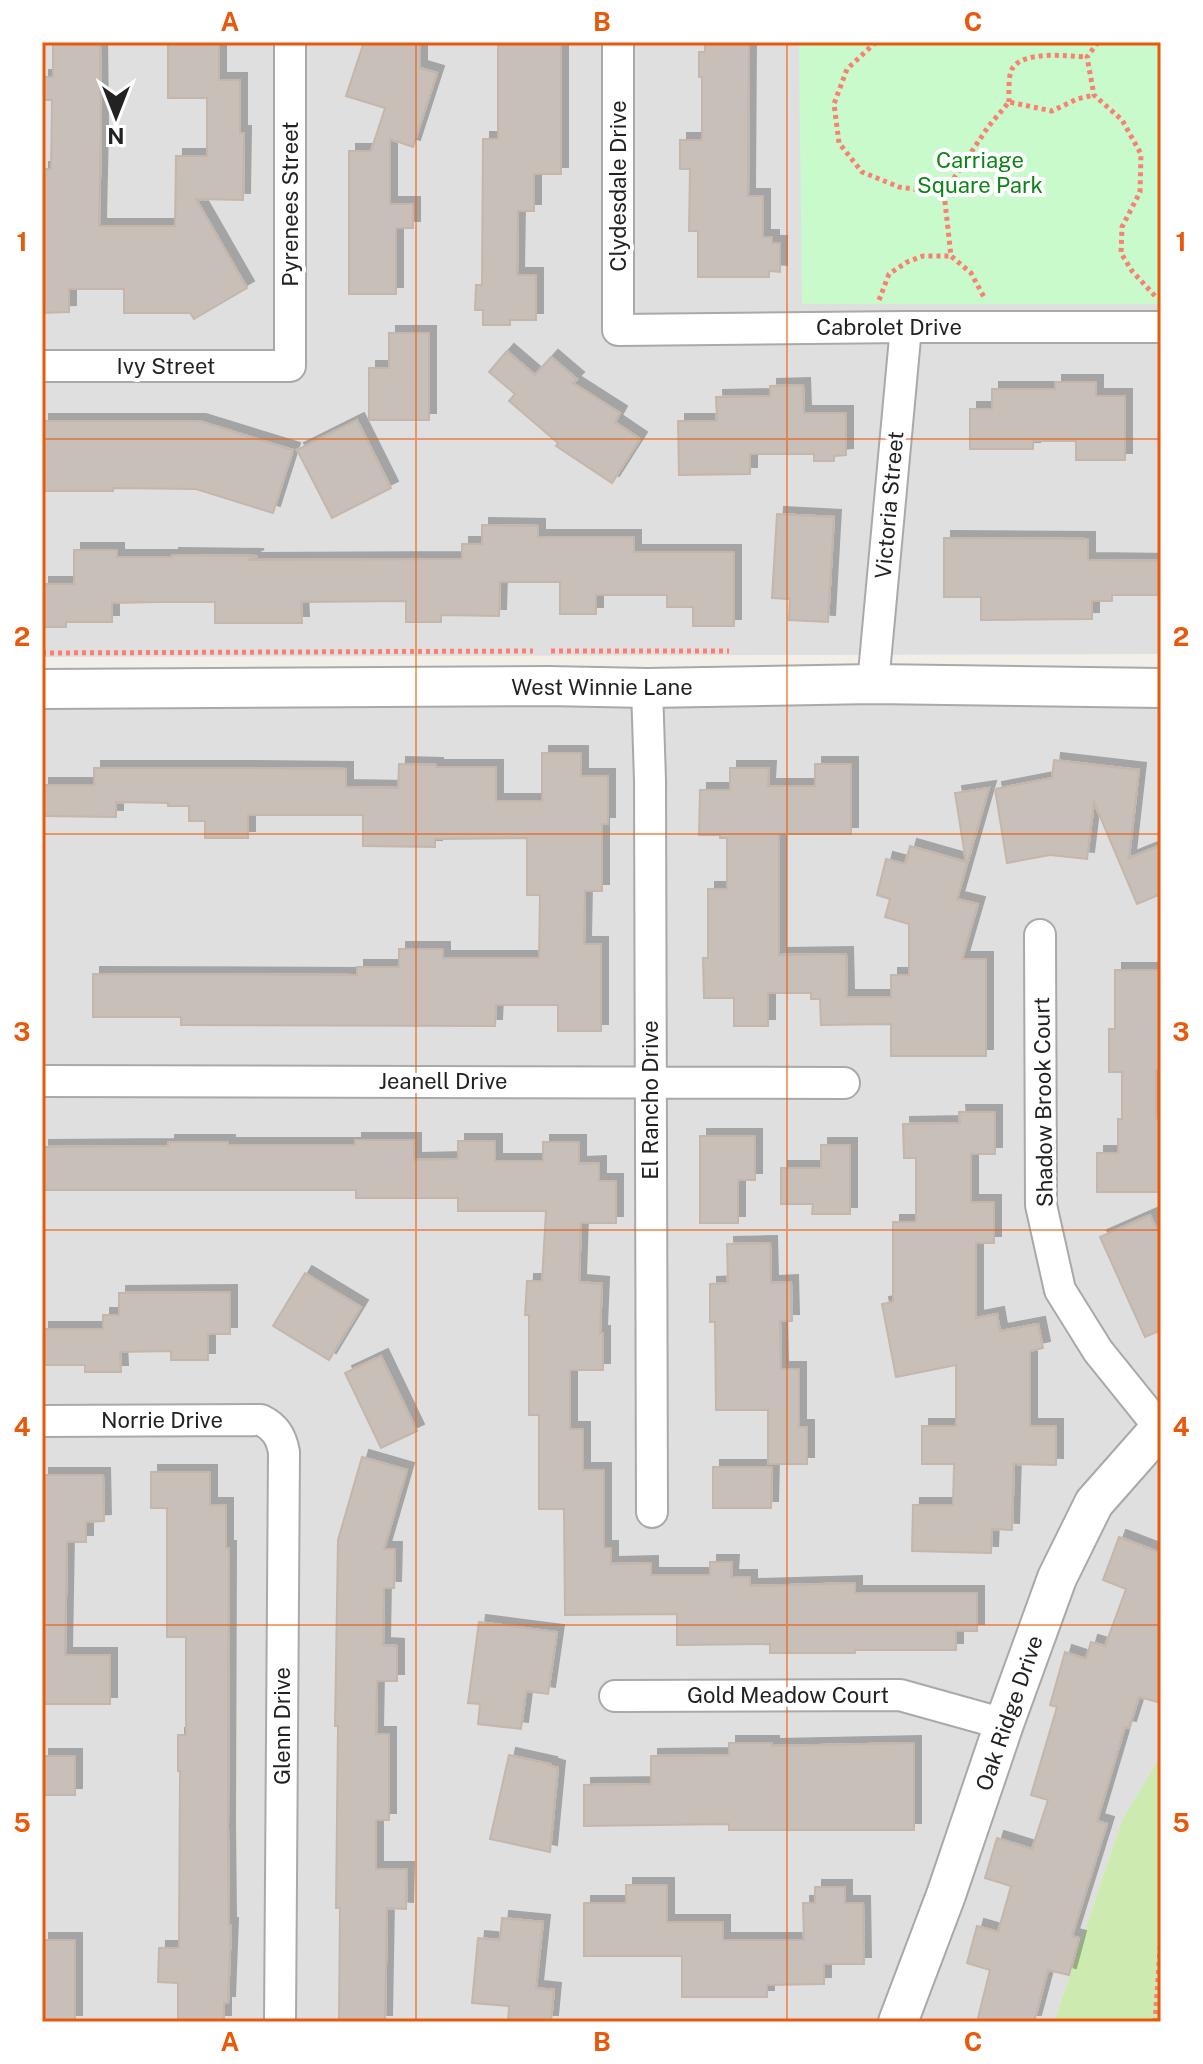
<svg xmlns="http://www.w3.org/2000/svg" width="1203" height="2064" font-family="'Public Sans',sans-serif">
	<defs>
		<filter id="shadow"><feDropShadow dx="7" dy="-7" stdDeviation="0" flood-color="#0004"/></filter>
	</defs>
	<rect width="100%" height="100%" fill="#f2efe9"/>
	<path fill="#e0dfdf" d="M42 42H1161V654L42 657Z
		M1161 688V1755L1122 1820 1054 2022H42V690Z"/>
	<path fill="#cdebb0" d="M1161 1755V2022H1054L1122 1820Z"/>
	<path fill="#c8facc" d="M799 42H1161V304H802Z"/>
	<path fill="#c7bfb8" stroke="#c4b6ab" stroke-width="2" filter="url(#shadow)" d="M53 42H100L101 133 99 226H175L176 156H207V98H168V42H219V80H240V133H244L243 200 196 199 247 288 194 319 190 313H124V289H69V312L42 313V169H51L52 100H42V77H53Z
		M364 42H420V68L437 73 413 147 390 139V204H413V228H396V294H349V151H371L385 108 346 96Z
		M705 42H749L748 196H763V237H772V243H780V272L769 271V277H698V231H689L690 169H680V140H702V77H699V52H705Z
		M498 45H561V174H534V211H518L517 275H536V320H510V325H483V310H475L476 285H482L483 139H498Z
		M389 333H429V420H369V368H389Z
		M507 351 535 375 551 357 577 379 573 383 620 413 615 422 640 439 612 483 556 446 558 443 509 401 515 394 489 372Z
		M1055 382H1096V396H1125V460H1076V441H1033V449H970V409H992V389H1055Z
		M803 385 804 413H846V455L834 456V461H814V454H750V474L679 475 678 421H717L716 397 770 396V386Z
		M357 420 391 488 332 518 297 450Z
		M42 421H199L293 450 273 513 196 489 113 488V491H42Z
		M777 514 834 517 828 622 789 620 790 599 772 598Z
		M482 525 538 526V537H634V552H734V626H693V607H667V595H596V614H560V582H500L499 616 441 615V622H406V601L301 602 302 623H215V602H156L112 603V622H66V627H42V584H74V550H117V557H172V555L257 556 248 560 462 559V544H482Z
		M944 538 1088 539V560L1161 561V595H1112V601H1092V619L981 620V597H944Z
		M542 753H581V776H608V824H602V891H585L584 944H601V1031H558V1005H496L495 1026 181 1025V1017H93V974L357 975V967H399V949H443V958H539L540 895H527V838L435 839V847L363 846V815H248V838H205V821H189V806H168V803L116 802V817L42 816V785H94V768H248L346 769V787L398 788 399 764 436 765V767H496V801H542Z
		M1054 760 1139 770 1129 858 1161 845V894L1137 904 1094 802 1087 859 1050 855 1007 863 995 789 1052 778Z
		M815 764H851V834H779V955L846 954 847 997H891V975H909V924L885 917 890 899 877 895 886 859 905 864 910 846 966 862 955 793 989 788 957 899 978 904 962 959H986V1056H891V1024L821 1025 820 999H811V993H768V1026H734V998H704L703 958H708V889H727V838H720V835H699L700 790H730V768H769L768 786H815Z
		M1115 970H1161V1070H1156V1119H1161V1192H1097V1153H1118V1119H1122V1072H1109V1029H1115Z
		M959 1112H995V1154H971V1202H994V1243H976V1318L997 1314 1000 1331 1038 1324 1043 1348 1030 1351V1426H1056V1465L1014 1464 1012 1530 992 1529 991 1553 912 1551 913 1505H953L954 1464H922V1426H956V1365L896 1377 882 1304 893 1302V1222H916V1158H904L903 1124 960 1123Z
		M700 1136H755V1180H738V1223H700Z
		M355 1140H414V1160L458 1159V1141H495V1161H543V1142H579V1164L599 1163V1181H616V1223H581L579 1282 602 1284 600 1333H603V1370H570V1429H583V1470H604V1548H611V1564L651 1563V1575H710V1562H732L731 1577H750V1586L855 1583V1593H977V1631H956V1650H855V1653H770V1644L677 1645V1614L565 1615 564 1509H539V1415H529V1315H525L527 1281H542L546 1211H458V1198H356V1190H42V1147L168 1146V1142H228V1145H355Z
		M821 1145H850V1214H812L813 1204H781V1168H821Z
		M1150 1215 1161 1238V1330L1145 1337 1100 1237Z
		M770 1243 771 1283 791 1282 792 1321H780L781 1369H799V1427H807V1464H768V1410H716L715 1322H710V1284L728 1283 727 1244Z
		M305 1273 361 1307 329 1360 273 1326Z
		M230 1292V1334H208V1360H171V1351L120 1352 121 1372H85V1365H42V1329H103V1315H119V1293Z
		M381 1356 417 1431 381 1448 345 1373Z
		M362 1457 407 1470 384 1549H395L394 1588H384L383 1645 397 1646V1681H377L376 1734H389V1820H376V1869H407L406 1909 387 1908 385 2022H339L340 1908H336L338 1726H335L338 1540Z
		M713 1467H772L771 1508H713Z
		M151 1472H210V1505H226V1548H229L228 1828 229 1925H231L228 2003H224V2022H178V1983L158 1982 159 1948H179L180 1771H178V1735H186V1637H167V1508H151Z
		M42 1475H103L104 1521 86 1522V1542H67L65 1655H110V1704H42Z
		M1119 1537 1161 1553V1703L1139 1697 1129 1728 1125 1727 1097 1821 1107 1824 1072 1936 1079 1938 1069 1975 1048 1970 1034 2022H977L990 1970 967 1963 977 1926 998 1932 1011 1886 985 1878 997 1838 1032 1849 1048 1800 1031 1795 1057 1707 1050 1705 1065 1652 1086 1659 1091 1642 1105 1646 1126 1589 1103 1580Z
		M479 1622 557 1632 548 1694 526 1691 521 1729 478 1724 480 1704 468 1703Z
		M729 1743H772V1746L914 1743V1830H729V1824L584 1826V1785L651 1784V1756L729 1755Z
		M509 1755 550 1764 549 1765 558 1768 550 1852 490 1839Z
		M42 1756H75V1795H42Z
		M626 1885H667V1922H723V1940H804L803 1903H815V1887H845V1903H863L864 1964H824V1984L767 1985V1997H682V1956H584V1903H626Z
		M502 1918 543 1922 536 1988 554 1990 551 2022H508L509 2006 472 2003 478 1938 500 1940Z
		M42 1940H75V2022H42Z"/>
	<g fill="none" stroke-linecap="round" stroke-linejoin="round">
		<defs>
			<path id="minor" d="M618 42V330L906 327H1161
				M42 366H290V42
				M873 684 906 327
				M647 688 650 780 652 1512
				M1040 935 1041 1205 1060 1290 1098 1351 1160 1428
				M42 1081 844 1083
				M42 1421 261 1420C275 1427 281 1436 284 1452L280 2022
				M615 1696 900 1695 1004 1724"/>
			<path id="tertiary" d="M42 689 548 686 647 688 873 684 1161 688
				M898 2022 946 1895 1004 1724 1057 1578 1094 1503 1161 1427"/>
		</defs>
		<use href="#minor" stroke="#a9a9a9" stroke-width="34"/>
		<use href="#tertiary" stroke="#a9a9a9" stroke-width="42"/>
		<path stroke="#fa8072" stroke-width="5" stroke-dasharray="4 4" stroke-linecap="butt" d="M876 42 847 69 834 104 839 143 862 172 899 187 944 193 988 127 1009 102 1052 111 1077 99 1094 95
			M1098 42 1087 57 1094 95 1122 120 1141 154 1140 192 1122 227 1121 253 1132 271 1156 297
			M1009 102C1009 92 1008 77 1012 69 1023 50 1067 56 1087 57
			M944 193 951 256 971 273 985 299
			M879 300 889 274 907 262 923 256H951
			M551 651H729
			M42 653 533 651
			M1155 2022 1161 1935"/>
		<use href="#minor" stroke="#fff" stroke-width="30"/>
		<use href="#tertiary" stroke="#fff" stroke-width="38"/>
	</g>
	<path fill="none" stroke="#e8590c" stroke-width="2" stroke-opacity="0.55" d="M416 42V2022M787 42V2022M42 439H1161M42 834H1161M42 1230H1161M42 1625H1161"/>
	<g text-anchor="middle" stroke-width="8" stroke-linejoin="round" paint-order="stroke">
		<g font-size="22" fill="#0c8416" stroke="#fff">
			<text x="980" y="168">Carriage<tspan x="980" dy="25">Square Park</tspan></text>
		</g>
		<g font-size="22" fill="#222" stroke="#fff">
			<text transform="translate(618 186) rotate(-90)" y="8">Clydesdale Drive</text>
			<text transform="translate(290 204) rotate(-90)" y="8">Pyrenees Street</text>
			<text x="889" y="335">Cabrolet Drive</text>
			<text x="166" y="374">Ivy Street</text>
			<text transform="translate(889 505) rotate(-85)" y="8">Victoria Street</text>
			<text x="602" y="695">West Winnie Lane</text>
			<text x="443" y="1089">Jeanell Drive</text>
			<text transform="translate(650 1100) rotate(-90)" y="8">El Rancho Drive</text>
			<text transform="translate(1043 1102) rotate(-91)" y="8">Shadow Brook Court</text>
			<text x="162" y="1428">Norrie Drive</text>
			<text x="788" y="1703">Gold Meadow Court</text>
			<text transform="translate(1009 1713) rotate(-71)" y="8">Oak Ridge Drive</text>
			<text transform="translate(282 1726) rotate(-90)" y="8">Glenn Drive</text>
		</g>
	</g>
	<rect width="1203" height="2064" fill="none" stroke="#ffffff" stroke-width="88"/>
	<g transform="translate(116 116) rotate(180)" stroke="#ffffff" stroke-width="6" paint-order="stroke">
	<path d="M0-6L14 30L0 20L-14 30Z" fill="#222222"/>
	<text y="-12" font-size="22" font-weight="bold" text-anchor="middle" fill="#222222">N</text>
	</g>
	<rect x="44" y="44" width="1115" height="1976" fill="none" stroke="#e8590c" stroke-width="3"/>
	<g font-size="26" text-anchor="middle" font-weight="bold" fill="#e8590c">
		<text x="230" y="31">A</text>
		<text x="602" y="31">B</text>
		<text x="973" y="31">C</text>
		<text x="22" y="251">1</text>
		<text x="1181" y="251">1</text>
		<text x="22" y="646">2</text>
		<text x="1181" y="646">2</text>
		<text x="22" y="1041">3</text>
		<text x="1181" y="1041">3</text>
		<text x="22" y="1436">4</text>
		<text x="1181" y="1436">4</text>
		<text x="22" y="1832">5</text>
		<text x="1181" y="1832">5</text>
		<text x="230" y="2051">A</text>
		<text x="602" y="2051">B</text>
		<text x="973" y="2051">C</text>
	</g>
</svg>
